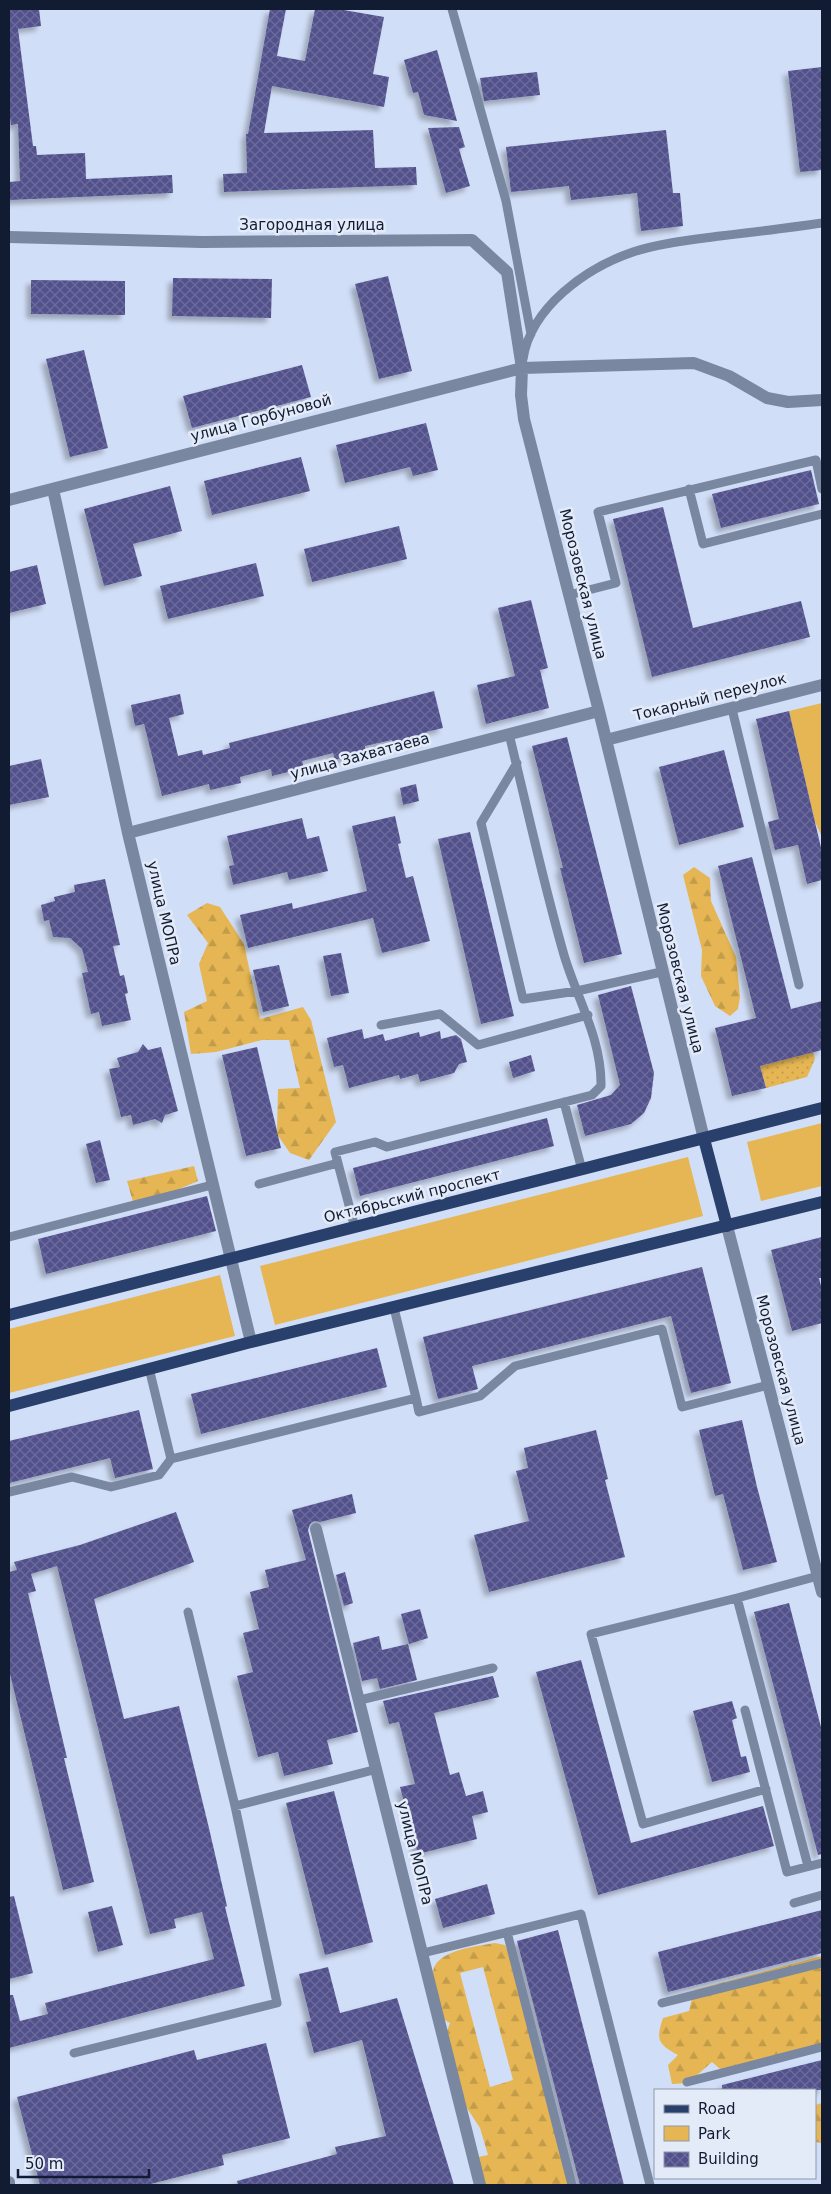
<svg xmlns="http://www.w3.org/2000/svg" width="831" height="2194" font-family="'DejaVu Sans',sans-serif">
	<defs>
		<pattern id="grass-dots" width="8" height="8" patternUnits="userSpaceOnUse" patternTransform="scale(1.25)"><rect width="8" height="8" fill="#e5b653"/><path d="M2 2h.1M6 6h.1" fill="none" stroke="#c39c49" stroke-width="1.8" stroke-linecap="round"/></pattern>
		<pattern id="forest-firs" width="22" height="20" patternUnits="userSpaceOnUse" patternTransform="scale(1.25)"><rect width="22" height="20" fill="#e5b653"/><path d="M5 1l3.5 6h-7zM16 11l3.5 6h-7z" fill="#c39c49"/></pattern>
		<pattern id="building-cross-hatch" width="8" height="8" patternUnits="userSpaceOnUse" patternTransform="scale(1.25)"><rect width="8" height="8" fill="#53518d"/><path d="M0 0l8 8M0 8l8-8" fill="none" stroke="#6c6c9a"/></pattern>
		<filter id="shadow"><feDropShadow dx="-4.5" dy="4.5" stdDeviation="2.5" flood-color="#0004"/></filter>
	</defs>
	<rect width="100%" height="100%" fill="#d1def7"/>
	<path fill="url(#grass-dots)" d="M813 1052 815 1059 807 1077 766 1088 760 1066Z"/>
	<path fill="url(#forest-firs)" fill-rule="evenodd" d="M694 867 710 878 711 901 736 957 740 997 738 1009 730 1016 715 1006 701 976 702 950 683 875Z
		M207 903 220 907 244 944 260 1019 303 1007 311 1020 336 1122 309 1160 290 1153 277 1134 278 1089 300 1088 289 1040H262L216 1052 191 1054 184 1012 207 1001 199 964 208 943 187 915Z
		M194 1166 198 1181 177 1190 133 1202 127 1181Z
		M495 1943 505 1945 511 1958 569 2185H484L478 2157 488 2155 480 2128 465 2105 447 2031 450 2023 443 2019C440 2006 433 1986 433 1973 434 1950 478 1946 495 1943ZM483 1967 513 2080 490 2087 460 1973Z
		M822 1956V2049L727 2075 712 2062 688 2083 672 2084 668 2065 678 2055C657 2044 656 2039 663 2018L689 2011 694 1990Z
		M822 2103V2143L815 2142V2105Z"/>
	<path fill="#e5b653" d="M822 703V837L815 822 789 711Z
		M822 1123V1186L761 1201 747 1142Z
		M688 1157 703 1216 275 1325 260 1266Z
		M220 1275 235 1336 9 1393V1329Z"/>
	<path fill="url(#building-cross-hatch)" filter="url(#shadow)" d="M9 9H39L41 26 18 29 33 146H36L37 155 85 153 86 179 172 175 173 193 9 200V182L20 181 18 124 11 125 9 110Z
		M270 9H286L277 56 305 61 315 9H338L384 17 373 74 389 77 384 107 272 86 264 133 373 130 375 168 416 167 417 185 224 192 223 174 247 173 246 134H248Z
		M437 50 457 121 424 115 418 92 413 93 404 60Z
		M822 67V170L800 172 788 71Z
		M537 72 540 95 484 101 480 78Z
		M459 127 465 147 459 149 470 186 446 193 428 128Z
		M666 130 673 193H680L683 226 641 231 637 193 571 200 569 186 511 192 506 147Z
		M388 276 412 371 379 379 355 284Z
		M173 278 272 279 271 318 172 316Z
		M31 280 125 281V315L31 314Z
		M84 350 108 448 70 457 46 359Z
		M302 365 311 397 192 428 183 396Z
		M426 423 438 470 413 476 410 467 345 483 336 445Z
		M301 457 310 491 212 515 204 481Z
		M811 470 819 504 721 528 712 494Z
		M170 486 182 531 133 544 142 576 104 586 84 509Z
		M663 507 693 628 801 601 810 637 652 677 613 519Z
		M399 526 407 559 312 582 304 549Z
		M256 563 264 596 168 619 160 586Z
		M37 565 46 604 9 613V572Z
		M531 600 548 668 540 670 549 708 486 724 477 685 515 676 498 608Z
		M434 691 443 728 426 732 428 739 394 747 392 740 365 746 366 752 335 760 333 753 302 761 304 768 272 776 271 769 240 777 241 783 210 790 209 784 162 796 144 724 135 726 131 705 180 694 184 714 169 718 178 756 202 750 203 755 230 748 229 743Z
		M789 711 822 852V880L807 884 798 845 775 850 768 822 779 819 756 719Z
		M567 737 622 954 584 963 560 868H563L532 746Z
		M724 750 744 827 679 845 659 767Z
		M41 759 49 797 9 805V766Z
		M416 784 419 801 403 805 400 788Z
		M395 816 401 843 398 844 406 878 413 876 430 941 382 953 373 918 248 948 240 915 292 903 293 909 367 891 352 826Z
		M302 818 307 839 319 836 328 871 289 880 287 872 233 885 229 866 234 865 227 836Z
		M470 832 514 1016 481 1024 438 839Z
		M752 857 791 1009 822 1001V1050L760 1066 766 1088 732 1096 715 1028 756 1018 718 866Z
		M105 879 120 945 113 946 120 976 124 975 128 993 125 994 131 1020 102 1026 99 1012 91 1014 82 973 88 972 82 949 70 938 53 937 49 920 44 921 41 905 55 901 54 897 75 892 74 885Z
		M341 953 349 993 331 996 323 956Z
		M279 965 289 1006 263 1012 253 970Z
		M631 986 654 1073 651 1098 644 1113 631 1124 585 1136 577 1105 611 1095 620 1085 598 995Z
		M362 1029 364 1039 383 1034 385 1041 419 1032 420 1037 440 1031 441 1039 456 1035 461 1039 467 1062 459 1064 454 1073 420 1082 418 1074 400 1079 399 1075 349 1088 343 1065 334 1067 327 1038Z
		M143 1044 148 1050 161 1047 178 1111 165 1115 162 1123 155 1119 133 1125 131 1115 121 1117 109 1069 120 1067 117 1058 138 1052Z
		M257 1047 281 1148 246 1156 222 1055Z
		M531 1055 535 1071 513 1078 509 1062Z
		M547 1118 554 1146 360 1196 353 1168Z
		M100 1140 110 1180 96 1183 86 1144Z
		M207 1196 216 1231 46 1274 38 1239Z
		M822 1237V1278H819L822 1290V1323L792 1331 771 1250Z
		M702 1267 731 1383 691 1393 671 1316 472 1366 478 1389 438 1399 423 1337Z
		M377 1348 387 1387 201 1434 191 1394Z
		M139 1410 153 1469 115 1478 110 1458 9 1483V1441Z
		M742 1420 757 1487 777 1562 743 1570 723 1494 715 1496 699 1430Z
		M596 1430 608 1479 605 1480 625 1557 489 1592 474 1535 529 1521 516 1471 528 1468 524 1448Z
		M352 1494 356 1513 320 1522 314 1521 310 1524 308 1530 358 1732 327 1740 333 1764 284 1776 278 1752 258 1757 237 1676 253 1672 243 1633 259 1629 250 1592 269 1587 265 1570 306 1560 292 1510Z
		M176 1512 194 1562 94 1599 124 1719 179 1706 208 1824 227 1906 225 1907 245 1986 9 2048V1995H13L20 2021 48 2014 45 2003 214 1959 202 1912 174 1919 176 1928 150 1934 57 1566 31 1574 36 1591 28 1593 67 1758H64L94 1882 63 1890 9 1670V1572L17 1570 14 1562 80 1545Z
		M345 1572 353 1603 344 1606 336 1575Z
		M789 1603 822 1731V1854L818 1855 754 1612Z
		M420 1609 428 1638 409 1644 401 1614Z
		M379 1636 382 1650 408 1644 417 1680 380 1689 377 1678 362 1681 353 1643Z
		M581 1660 631 1843 763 1806 774 1846 598 1895 536 1672Z
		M493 1676 499 1697 434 1713 450 1775 459 1772 466 1796 483 1791 488 1812 472 1816 477 1839 418 1854 400 1787 415 1784 399 1722 389 1724 383 1701Z
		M732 1701 737 1718 732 1720 741 1757 746 1756 750 1772 712 1782 693 1711Z
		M334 1791 373 1942 325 1955 286 1803Z
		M487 1884 495 1914 443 1928 435 1899Z
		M14 1896 33 1973 9 1979V1897Z
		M112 1906 123 1945 98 1952 88 1912Z
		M822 1910V1953L668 1992 658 1952Z
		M558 1930 624 2185H580L517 1941Z
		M328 1967 340 2013 397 1998 454 2185H238L237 2181 337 2154 335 2147 386 2136 362 2040 314 2053 306 2022 311 2021 299 1974Z
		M266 2043 290 2138 222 2155 224 2165 147 2185H40L17 2097 194 2050 197 2060Z
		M822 2060V2090H722V2085Z"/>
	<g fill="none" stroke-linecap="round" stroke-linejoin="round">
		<path stroke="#7987a1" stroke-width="9" d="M452 9 506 201 531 334
			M523 359C531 307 586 268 633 252 661 243 691 240 720 236 754 232 788 228 822 223
			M689 489 703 544 822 514
			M569 595 616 583 598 512 816 460 822 489
			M732 709 799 985
			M517 763 481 823 523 999 577 991 661 972
			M381 1025 440 1014 478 1045 588 1015
			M564 1102 582 1170
			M259 1184 338 1163
			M355 1228 335 1152 375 1142 387 1147 592 1095 601 1086C602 1039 577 999 564 955 543 882 527 807 509 734
			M9 1237 212 1185
			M149 1368 171 1459 416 1398 394 1308
			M416 1398 419 1412 480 1396 515 1366 662 1329 682 1407 768 1385
			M9 1492 72 1477 111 1487 159 1475 171 1459
			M737 1598 591 1634 643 1824 766 1789
			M360 1700 493 1668
			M745 1710 787 1872 822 1863
			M235 1806 377 1769
			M808 1866 737 1598 818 1576
			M794 1903 822 1895
			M507 1932 572 2185
			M423 1953 581 1914 650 2185
			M662 2003 822 1963
			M74 2053 277 2003 235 1806 188 1612
			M687 2082 822 2047"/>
		<path stroke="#7987a1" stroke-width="12" d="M9 237 202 242 472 240 507 272 522 368 521 395 524 419 599 711 704 1139
			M53 489 128 833 251 1342
			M9 500 522 368 694 363 729 376 767 398 788 402 822 400
			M606 740 822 685
			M128 833 599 711
			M727 1226 822 1592
			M316 1529 480 2185
			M9 2182V2185"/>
		<path stroke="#2a406c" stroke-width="12" d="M704 1139 727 1226
			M9 1315 822 1108
			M9 1406 251 1342 822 1202"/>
	</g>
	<g text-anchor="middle" stroke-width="5" stroke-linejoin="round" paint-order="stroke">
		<g font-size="15" fill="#111c33" stroke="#e4ebf8">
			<text x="312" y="230">Загородная улица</text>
			<text transform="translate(261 418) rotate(-15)" y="5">улица Горбуновой</text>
			<text transform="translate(583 584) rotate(76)" y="5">Морозовская улица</text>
			<text transform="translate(710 697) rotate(-14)" y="5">Токарный переулок</text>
			<text transform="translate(360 756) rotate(-15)" y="5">улица Захватаева</text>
			<text transform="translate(164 913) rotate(77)" y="5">улица МОПРа</text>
			<text transform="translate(680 978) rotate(76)" y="5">Морозовская улица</text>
			<text transform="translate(412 1196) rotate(-14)" y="5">Октябрьский проспект</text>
			<text transform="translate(781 1370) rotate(75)" y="5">Морозовская улица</text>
			<text transform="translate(415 1853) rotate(76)" y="5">улица МОПРа</text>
		</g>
	</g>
	<rect width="831" height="2194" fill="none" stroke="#111c33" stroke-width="20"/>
	<rect x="654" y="2089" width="162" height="90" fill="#e4ebf8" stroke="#9098a9"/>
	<rect x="664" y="2105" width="25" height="8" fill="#2a406c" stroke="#9098a9"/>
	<text x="698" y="2114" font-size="15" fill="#111c33">Road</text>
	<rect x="664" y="2126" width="25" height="15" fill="#e5b653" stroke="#9098a9"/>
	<text x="698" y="2139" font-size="15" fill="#111c33">Park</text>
	<rect x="664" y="2152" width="25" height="15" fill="url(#building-cross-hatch)" stroke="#9098a9"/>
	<text x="698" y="2164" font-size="15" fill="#111c33">Building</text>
	<path d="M18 2169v8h131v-8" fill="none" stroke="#111c33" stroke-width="2.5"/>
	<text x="25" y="2169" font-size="15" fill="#111c33" stroke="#e4ebf8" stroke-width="4" paint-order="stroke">50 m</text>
</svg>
